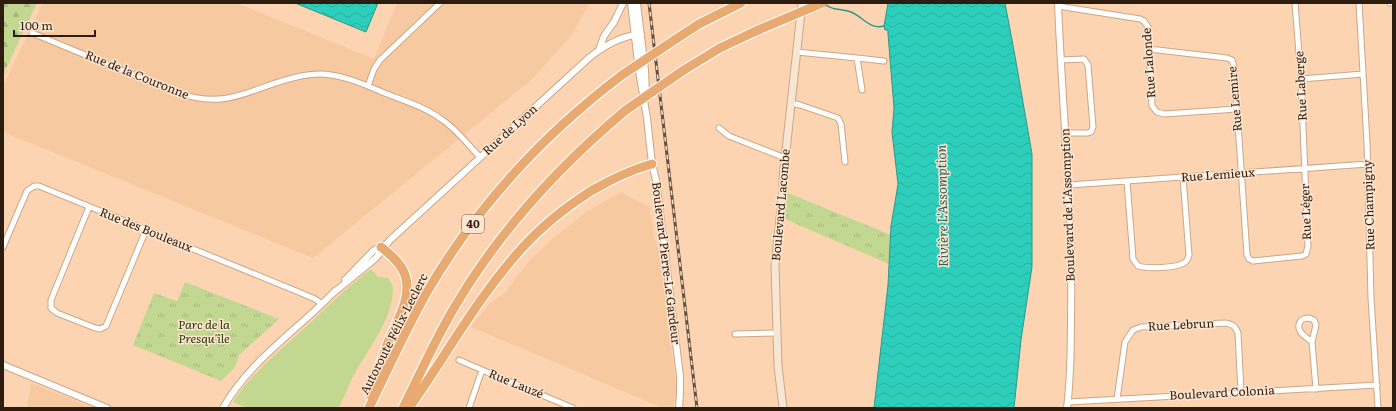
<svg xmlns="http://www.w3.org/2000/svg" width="1396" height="411" font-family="Literata,serif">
	<defs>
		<pattern id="forest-firs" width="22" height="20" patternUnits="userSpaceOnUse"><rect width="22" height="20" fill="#c2d890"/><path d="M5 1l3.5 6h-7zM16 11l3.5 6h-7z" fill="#a7b97b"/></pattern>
		<pattern id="park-tufts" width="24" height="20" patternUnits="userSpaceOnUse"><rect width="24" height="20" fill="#c2d890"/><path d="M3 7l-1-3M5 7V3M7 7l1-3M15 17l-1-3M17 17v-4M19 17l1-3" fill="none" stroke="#a7b97b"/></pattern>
		<pattern id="water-waves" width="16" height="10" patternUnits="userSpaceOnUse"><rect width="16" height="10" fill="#2dcebb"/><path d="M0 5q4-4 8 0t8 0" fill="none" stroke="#28b0a0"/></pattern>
	</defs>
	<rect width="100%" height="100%" fill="#fdd4b1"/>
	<path fill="#f7c9a1" d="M43 3H237L374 59 397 3H590L570 37 531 80 313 258 3 132V86Z
		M621 192 650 208 649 215H651L654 237 660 253 675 378 676 392 673 408H663L471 327 490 303 504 294 531 259 550 241 585 213Z
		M31 383 71 399 93 408H27Z"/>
	<path fill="#c2d890" d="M371 269 378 277 388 278C390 281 393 285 393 289 393 316 371 346 357 369 350 381 345 395 339 408H247L233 402C250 375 275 355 298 334 322 312 345 289 371 269Z"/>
	<path fill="url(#forest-firs)" d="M3 3H37L3 75Z"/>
	<path fill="url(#park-tufts)" d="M783 191 891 235 889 264 780 217Z
		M185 282 279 319 239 355 235 367 221 381 133 345 154 293 177 301Z"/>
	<path fill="url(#water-waves)" stroke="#2d9988" d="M295 3H378L366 32Z
		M888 3H1005L1015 56 1032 154V267L1021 340 1014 408H874L888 285 891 226 898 184 892 132 894 108 888 34V30H885L884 26Z"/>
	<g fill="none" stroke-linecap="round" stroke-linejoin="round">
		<path stroke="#2d9988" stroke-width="1.5" d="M824 4C828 6 832 9 836 9 841 10 846 10 851 12 863 17 870 30 884 26"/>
		<defs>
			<path id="minor" d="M1359 3 1367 143 1371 298 1378 408
				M1390 3H1393
				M1058 6 1140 19 1144 21 1148 27 1152 106 1157 112 1164 114 1237 109
				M32 33 175 92C231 112 251 86 301 76 311 74 322 73 331 75 352 78 372 88 392 96 408 102 426 108 441 119 457 129 467 144 480 157
				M1149 49 1227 58 1232 60 1234 66 1247 255 1249 259 1253 261 1302 256 1306 254 1308 246 1301 79 1295 3
				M797 52 857 58 862 90
				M857 58 884 61
				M1061 60 1084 59 1088 65 1093 127 1091 132 1087 133H1065
				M1301 79 1363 74
				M368 86 374 69 380 60 440 3
				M791 103 800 105 838 118 841 124 845 162
				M719 128 729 136 785 158
				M1127 181 1133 259 1138 266C1148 269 1175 268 1184 263 1188 261 1188 258 1189 255L1183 177
				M1069 185 1368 164
				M89 207 51 300V308L57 313 95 328 100 329 106 326 146 230
				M3 247 27 191 34 186H39L301 293 315 299 322 304
				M1309 318 1314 320 1316 325 1312 342C1306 337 1295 331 1300 322 1302 319 1305 318 1309 318Z
				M735 334 777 333
				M1312 342 1316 389
				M459 360 482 370 573 408
				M1117 399 1125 342 1133 330 1141 327 1225 323C1233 324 1235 326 1238 333L1241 392
				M1068 402 1377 385
				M469 408 482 370"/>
			<path id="tertiary" d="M631 3 639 71 647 118 652 164 656 180 680 376V393L679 408
				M637 3 645 70 646 94
				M1058 3C1062 107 1073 210 1071 314 1071 345 1071 377 1067 408
				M599 50 604 36 614 22 623 3
				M345 280 373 251 384 245
				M332 294 376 258 390 240 590 57C605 45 621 36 641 34
				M3 365 107 408
				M223 408C250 360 298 330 335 291"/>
			<path id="secondary" d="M783 408 778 366 775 265 783 191V178L802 3"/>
			<path id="motorway" d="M676 39 699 24 741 3
				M684 70 720 48 756 31
				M370 395C375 379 381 362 387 345 395 324 413 298 405 275 401 263 390 254 381 247
				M369 408C388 369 406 329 427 292 477 206 544 134 622 75
				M403 408C420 374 435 340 454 308 499 231 558 167 626 110
				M409 408C447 354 479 295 523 247 543 225 566 207 591 191 610 180 630 170 652 164"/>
		</defs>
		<use href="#minor" stroke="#cda684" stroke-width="7"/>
		<use href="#tertiary" stroke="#cda684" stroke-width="8"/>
		<use href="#secondary" stroke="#cda684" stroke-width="9"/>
		<use href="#motorway" stroke="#fff" stroke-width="11"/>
		<use href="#minor" stroke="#fff" stroke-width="5"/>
		<use href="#tertiary" stroke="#fff" stroke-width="6"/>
		<use href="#secondary" stroke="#f8e6d5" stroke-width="7"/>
		<use href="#motorway" stroke="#e9aa72" stroke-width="9"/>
		<defs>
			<path id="rail" d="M649 3 697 408"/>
		</defs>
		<use href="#rail" stroke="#664f3c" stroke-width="3"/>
		<use href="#rail" stroke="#fee5d0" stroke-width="1.5" stroke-dasharray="4.5" stroke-linecap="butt"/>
		<defs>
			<path id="motorway-bridge" d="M756 31 822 3
				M622 75 676 39
				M626 110 684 70"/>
		</defs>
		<use href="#motorway-bridge" stroke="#fff" stroke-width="11" stroke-linecap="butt"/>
		<use href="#motorway-bridge" stroke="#e9aa72" stroke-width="9"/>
	</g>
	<g text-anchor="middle" stroke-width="3" stroke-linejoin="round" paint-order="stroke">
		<rect fill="#fee5d0" stroke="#6b594a" stroke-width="1" x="462" y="215" width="22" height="18" rx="3"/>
		<g font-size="11" font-weight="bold" fill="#2c1d10">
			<text x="473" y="228">40</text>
		</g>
		<g font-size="12" fill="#2c1d10" stroke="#fee5d0">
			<text transform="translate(1149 63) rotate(-94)" y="4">Rue Lalonde</text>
			<text transform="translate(137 75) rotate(22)" y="4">Rue de la Couronne</text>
			<text transform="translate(1301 86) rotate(-93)" y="4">Rue Laberge</text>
			<text transform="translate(1235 99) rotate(-95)" y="4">Rue Lemire</text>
			<text transform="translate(510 130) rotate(-42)" y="4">Rue de Lyon</text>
			<text transform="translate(1218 175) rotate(-4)" y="4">Rue Lemieux</text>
			<text transform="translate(781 205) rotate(-85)" y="4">Boulevard Lacombe</text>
			<text transform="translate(1068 205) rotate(-92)" y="4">Boulevard de L'Assomption</text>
			<text transform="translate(1369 205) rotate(-92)" y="4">Rue Champigny</text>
			<text transform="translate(1306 212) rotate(-92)" y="4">Rue Léger</text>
			<text transform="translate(146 230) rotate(22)" y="4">Rue des Bouleaux</text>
			<text transform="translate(666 263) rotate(83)" y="4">Boulevard Pierre-Le Gardeur</text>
			<text transform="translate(1181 325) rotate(-3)" y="4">Rue Lebrun</text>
			<text transform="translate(394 334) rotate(-63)" y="4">Autoroute Félix-Leclerc</text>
			<text transform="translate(516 384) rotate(22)" y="4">Rue Lauzé</text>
			<text transform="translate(1222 393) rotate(-3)" y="4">Boulevard Colonia</text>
		</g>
		<g font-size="12" font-style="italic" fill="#2b360c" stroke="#fee5d0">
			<text x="204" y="329">Parc de la<tspan x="204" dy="14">Presqu'île</tspan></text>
		</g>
		<g font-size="13" font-style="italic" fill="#256159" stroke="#fee5d0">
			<text transform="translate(942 206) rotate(-91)" y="5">Rivière L'Assomption</text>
		</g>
	</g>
	<rect width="1396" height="411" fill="none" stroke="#2c1d10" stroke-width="8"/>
	<path d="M14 30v6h81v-6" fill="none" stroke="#2c1d10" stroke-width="2"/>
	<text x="20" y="30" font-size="12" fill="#2c1d10" stroke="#fee5d0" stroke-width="3" paint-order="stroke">100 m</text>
</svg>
